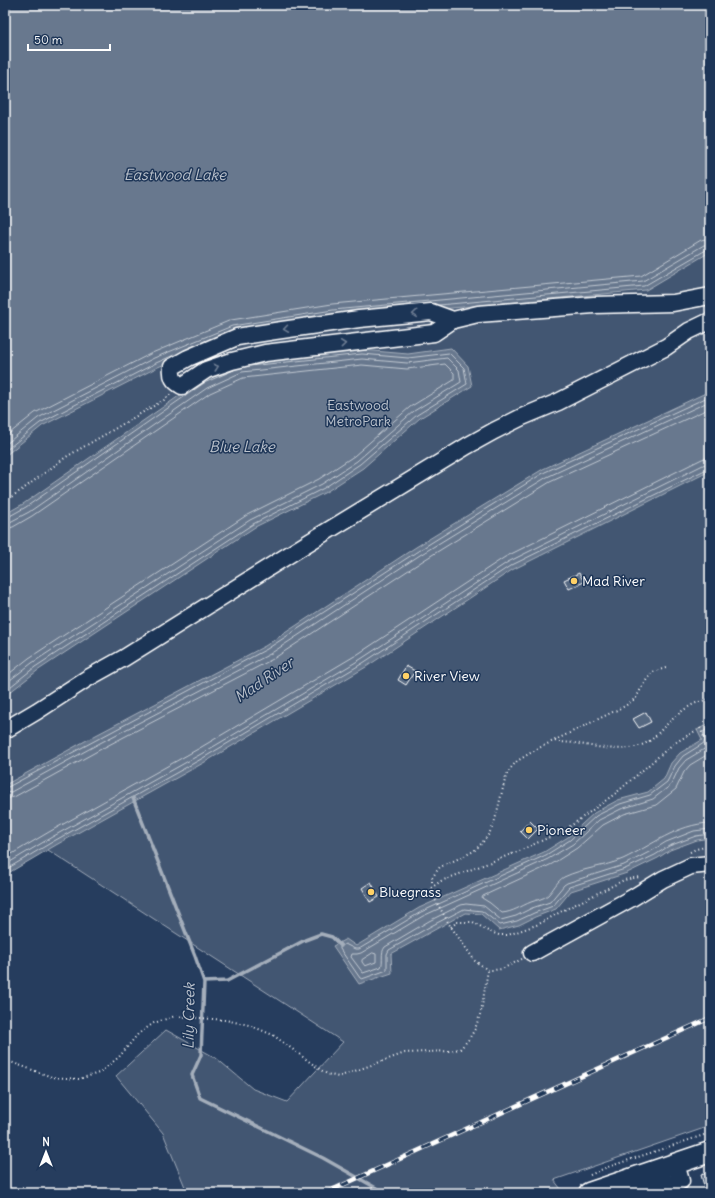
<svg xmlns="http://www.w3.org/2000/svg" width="715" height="1198" font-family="Delius,sans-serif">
	<rect width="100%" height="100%" fill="#263d5e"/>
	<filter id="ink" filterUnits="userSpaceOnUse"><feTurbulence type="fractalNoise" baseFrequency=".025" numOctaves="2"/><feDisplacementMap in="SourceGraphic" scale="8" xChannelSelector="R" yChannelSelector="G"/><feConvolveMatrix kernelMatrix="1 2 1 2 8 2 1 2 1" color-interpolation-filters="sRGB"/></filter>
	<g filter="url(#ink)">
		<path fill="#425672" stroke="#a0aab8" d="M5 5H710V1126L554 1180 564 1193H190L185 1187 163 1133 116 1076 166 1030 216 1058 253 1089 287 1102 343 1042 5 822Z"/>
		<path fill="#67788e" stroke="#a4aebb" d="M5 5H710V252L646 290 441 309 235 334 158 367 42 426 5 456Z
			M451 348 468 366 472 386 420 418 363 468 326 492 255 527 37 671 5 696V514L23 504 202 380 239 363 362 350 408 354Z
			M710 391V471L512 570 366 667 205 762 56 845 5 875V785L96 735 265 646 416 547 543 469Z
			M710 723V807L708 808 710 810V838L697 840 670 850 658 858 627 873 571 891 556 909 535 917 519 925 499 930 481 914 465 913 391 954 392 973 359 984 333 946 346 939 356 946 419 908 544 852 568 837 594 813 618 800 648 792 664 779 671 763 680 753 702 740 697 730Z"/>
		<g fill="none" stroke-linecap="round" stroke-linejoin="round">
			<path stroke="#c2c9d2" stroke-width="1" d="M439 305 644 286 706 250 710 249
				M5 437 35 413 152 353 231 320 332 304 641 276 701 240 710 238
				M5 445 38 418 154 358 232 326 333 310 643 281 704 245 710 244
				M5 451 40 423 156 363 174 355
				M5 518 8 517 26 507 204 383 234 370
				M5 523 10 522 29 512 207 388 242 372 362 359 407 363 447 358 459 370 461 382 414 411 357 461 322 484 250 520 32 663 5 684
				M5 529 13 527 32 516 210 393 243 378 362 365 407 369 445 364 454 373V380L410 407 354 456 319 479 247 515 29 658 5 677
				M5 691 35 667 253 524 324 488 360 464 417 415 467 384 464 368 449 353 408 358 362 354 249 366
				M710 727 703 732 705 739 704 743 683 756 675 766 667 782 650 795 620 804 596 816 570 840 546 855 421 912 359 949H355L345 944 340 947V949L360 978 362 979 387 970V954L389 950 431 926 464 909 482 911 500 925 517 921 534 913 553 906 569 887 625 869 655 855 669 846 696 836 710 834
				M710 742 706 748 686 760 679 768 671 785 653 799 621 809 599 820 573 844 548 859 423 916 361 953 357 954H352L351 957 363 973 381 967C384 961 380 953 385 947L429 921 461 905 466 904 484 906 501 920 516 916 532 908 550 902 564 885 567 883 624 865 653 850 666 842 694 831 710 829
				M710 753 690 765 684 772 676 789 656 805 624 814 603 825 577 848 552 864 483 896 482 898 490 903 502 913C513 912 521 906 531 902 536 900 544 899 548 895 553 890 557 881 564 877 583 868 604 867 623 859 651 846 677 824 710 823
				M5 788 8 787 98 739 267 649 418 551 545 472 710 396
				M5 793 11 792 100 743 270 654 420 555 547 477 710 401
				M5 799 14 797 103 748 273 659 424 560 550 482 710 408
				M5 858 49 832 198 749 358 654 505 557 702 459 710 457
				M5 865 52 837 201 754 361 659 508 562 705 464 710 463
				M5 870 54 841 203 758 363 663 510 566 707 469 710 468
				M373 953 376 954V962L365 966 362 962V960Z"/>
			<path stroke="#a4aebb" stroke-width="3.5" d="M133 798 195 956 204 982 201 1055 192 1075 200 1098 323 1158 385 1193
				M204 982 227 981 305 940 321 934 332 937 341 946"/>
		</g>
		<path fill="#556781" stroke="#fff" d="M579 573 584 582 569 589 564 580Z
			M406 666 415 671 406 685 398 680Z
			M646 712 651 722 639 728 633 719Z
			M530 821 538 829 528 839 520 831Z
			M371 882 379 897 370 902 362 888Z
			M710 1172V1193H706L701 1175Z"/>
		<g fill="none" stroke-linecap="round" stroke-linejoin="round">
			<defs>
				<path id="minor" d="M453 320 431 312 359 319 275 331 237 337 188 358 172 367C171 377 173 381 182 386L206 370 232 361 265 353 434 333 453 320 478 314 594 305 673 303 710 296
					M5 730 37 711 88 678 124 658 311 541 467 446 494 431 522 417 558 402 666 347 689 331 710 321
					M532 953 632 898 663 879 691 866 710 864
					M641 1191 681 1181 676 1164"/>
				<path id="major" d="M589 1193 710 1152"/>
			</defs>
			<use href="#minor" stroke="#fff" stroke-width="19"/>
			<use href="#major" stroke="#fff" stroke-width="23"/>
			<path stroke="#fff" stroke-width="2" stroke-dasharray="1 3" stroke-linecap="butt" d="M5 501 23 489 66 457 104 435 164 400 171 394
				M709 723 710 725
				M700 728 704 737
				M555 741C562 743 567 742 574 743 597 747 630 755 651 740 656 736 660 731 664 727 679 713 689 703 710 699
				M690 852 696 849 710 846
				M431 888 441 881 517 852 565 830 616 793 673 744 697 730
				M451 927 457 922H473L488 931 499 935H508L539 924 564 910 624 880 640 877
				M522 959 502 969 494 970H488L475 961 449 924 432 894V878L436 872 440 867 464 856 474 851 482 843 489 834 494 824 506 776 511 768 517 761 539 748 625 706 636 698 643 685 652 672 666 668
				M5 1060 52 1077 79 1079 99 1073 119 1057 138 1034 154 1023 175 1016 225 1020 249 1025 273 1035 318 1068 327 1074 338 1077 405 1053 449 1051 460 1049 469 1039 475 1029 481 1012 488 970
				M590 1175 605 1168 710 1133"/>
			<use href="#minor" stroke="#1d3557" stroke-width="16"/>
			<use href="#major" stroke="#1d3557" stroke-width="20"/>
			<defs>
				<path id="rail" d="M325 1193 710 1018"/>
			</defs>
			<use href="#rail" stroke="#fff" stroke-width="4.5"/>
			<use href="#rail" stroke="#1d3557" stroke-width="3" stroke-dasharray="9" stroke-linecap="butt"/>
		</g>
		<defs><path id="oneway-chevron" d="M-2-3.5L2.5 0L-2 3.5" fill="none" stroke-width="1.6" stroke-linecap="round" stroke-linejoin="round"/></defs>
		<g stroke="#6c7c92">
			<use href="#oneway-chevron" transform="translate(415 314) rotate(175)"/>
			<use href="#oneway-chevron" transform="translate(286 329) rotate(172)"/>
			<use href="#oneway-chevron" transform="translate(343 344) rotate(-6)"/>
			<use href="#oneway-chevron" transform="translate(216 367) rotate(-19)"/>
		</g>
	</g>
	<g fill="#ffd166" stroke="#1d3557" stroke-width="1.5">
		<circle cx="574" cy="581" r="4"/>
		<circle cx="406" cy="676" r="4"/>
		<circle cx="529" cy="830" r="4"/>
		<circle cx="371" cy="892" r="4"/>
	</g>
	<g text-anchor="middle" stroke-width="3" stroke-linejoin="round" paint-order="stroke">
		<g font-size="14" fill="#bdc4ce" stroke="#1d3557">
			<text x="358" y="410">Eastwood<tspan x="358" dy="16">MetroPark</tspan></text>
		</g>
		<g font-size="14" fill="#fff" stroke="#1d3557" text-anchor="start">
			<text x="582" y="586">Mad River</text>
			<text x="414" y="681">River View</text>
			<text x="537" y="835">Pioneer</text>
			<text x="379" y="897">Bluegrass</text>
		</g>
		<g font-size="15" font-style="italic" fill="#bbc2cc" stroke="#1d3557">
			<text x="175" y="180">Eastwood Lake</text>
			<text x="242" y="452">Blue Lake</text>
			<text transform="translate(264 680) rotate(-34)" y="5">Mad River</text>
			<text transform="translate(189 1016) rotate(-89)" y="5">Lily Creek</text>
		</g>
	</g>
	<rect width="715" height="1198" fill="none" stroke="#1d3557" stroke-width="20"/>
	<rect x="10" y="10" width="695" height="1178" fill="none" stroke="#fff" stroke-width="1.5" filter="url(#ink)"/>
	<g transform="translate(46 1152)" stroke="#1d3557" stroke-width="3" paint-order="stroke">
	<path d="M0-3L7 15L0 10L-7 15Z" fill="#ffffff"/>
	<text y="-6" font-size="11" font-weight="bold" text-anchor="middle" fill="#ffffff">N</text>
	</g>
	<path d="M28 44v6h82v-6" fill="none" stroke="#ffffff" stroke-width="2"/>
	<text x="34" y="44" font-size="12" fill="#ffffff" stroke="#1d3557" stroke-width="3" paint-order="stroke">50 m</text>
</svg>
